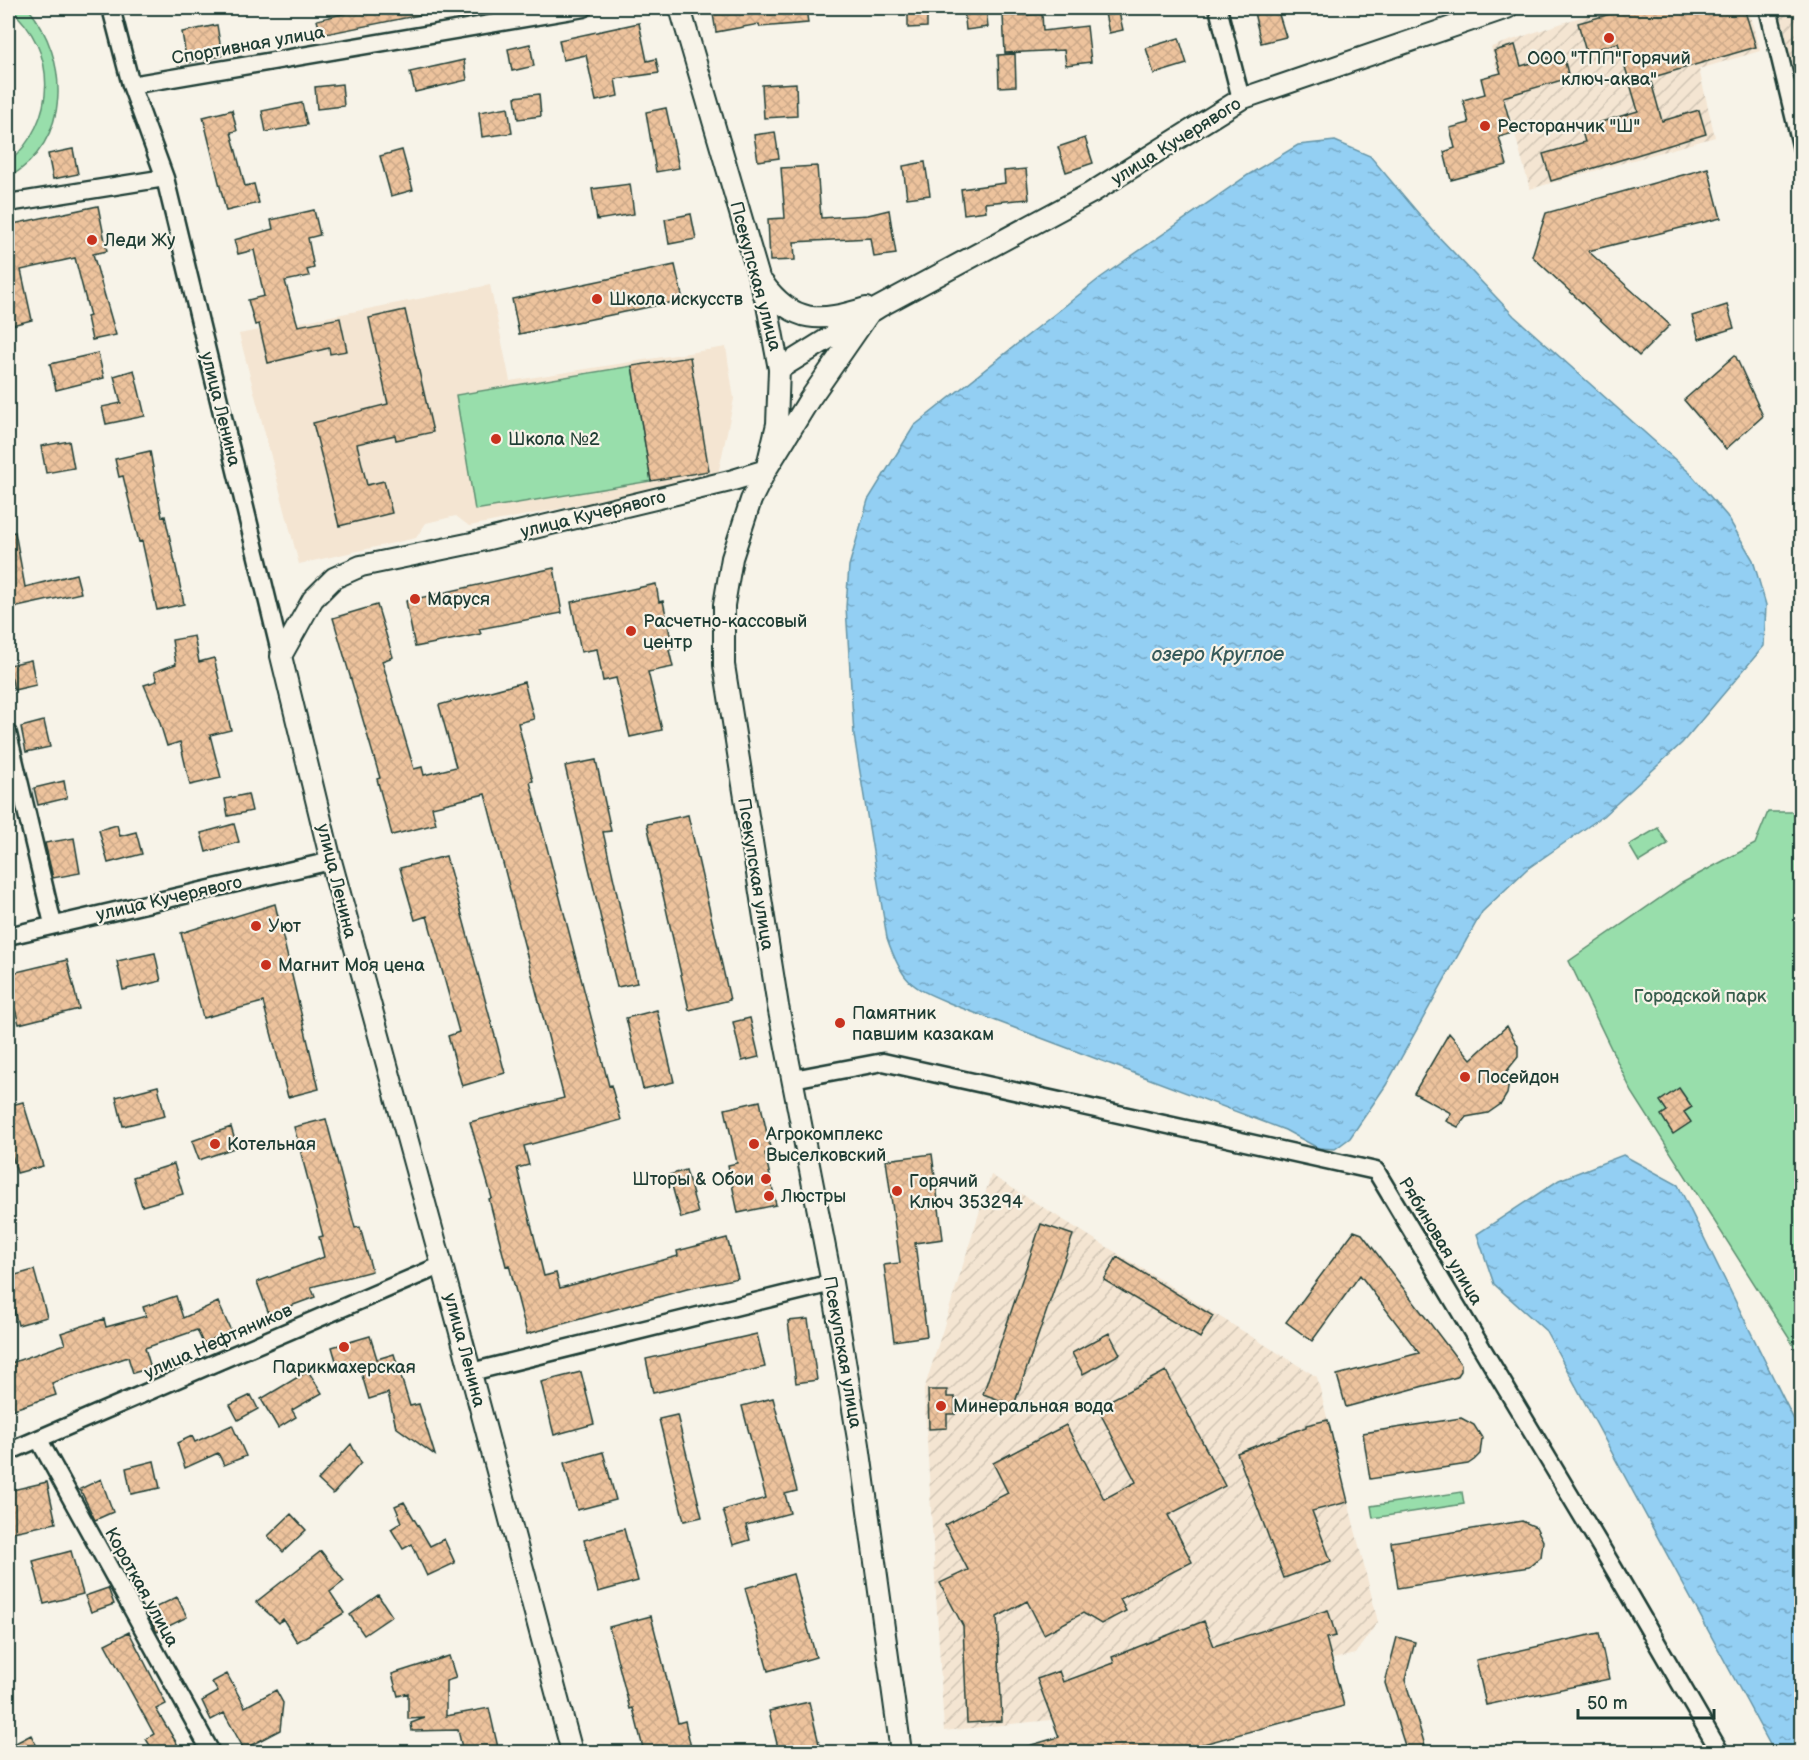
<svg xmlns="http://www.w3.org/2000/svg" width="1809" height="1760" font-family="'Balsamiq Sans',sans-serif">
	<defs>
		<pattern id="industrial-furrows" width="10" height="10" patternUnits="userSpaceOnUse" patternTransform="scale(1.5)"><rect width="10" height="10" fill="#f4e5d2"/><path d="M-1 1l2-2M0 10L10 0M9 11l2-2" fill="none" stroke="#d1c5b5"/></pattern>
		<pattern id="water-ripples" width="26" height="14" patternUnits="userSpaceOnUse" patternTransform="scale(1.5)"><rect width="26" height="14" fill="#93cff3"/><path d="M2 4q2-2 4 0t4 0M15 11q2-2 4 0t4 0" fill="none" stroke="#77a9c6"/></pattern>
		<pattern id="building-cross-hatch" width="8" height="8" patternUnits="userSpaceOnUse" patternTransform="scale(1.5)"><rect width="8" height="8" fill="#edc39d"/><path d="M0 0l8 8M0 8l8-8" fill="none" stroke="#cba888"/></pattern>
	</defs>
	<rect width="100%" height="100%" fill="#f7f3e8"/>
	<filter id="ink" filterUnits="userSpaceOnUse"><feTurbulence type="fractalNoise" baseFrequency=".0167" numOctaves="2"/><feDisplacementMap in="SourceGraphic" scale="12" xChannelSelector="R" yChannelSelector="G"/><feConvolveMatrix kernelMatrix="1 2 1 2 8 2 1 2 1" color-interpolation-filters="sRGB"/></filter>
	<g filter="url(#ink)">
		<path fill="#f4e5d2" d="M490 285 510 381 726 347 734 399 717 479 469 526 456 516 426 523 416 538 299 564 239 334Z"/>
		<path fill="url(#industrial-furrows)" d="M1607 8H1748L1760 51 1699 69 1715 137 1530 189 1491 47Z
			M1779 8H1801V100Z
			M991 1175 1317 1377 1378 1622 1355 1654 1089 1716 944 1731 924 1390Z"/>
		<path fill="#98deab" stroke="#5c8e70" stroke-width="1.5" d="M9 8H28C70 60 72 141 8 178V163C57 121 59 50 9 8Z
			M632 366 651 481 475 510 456 395Z
			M1768 812H1801V1357L1632 1092 1569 961 1682 883 1755 844Z
			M1658 828 1668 844 1639 862 1629 845Z
			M1462 1492 1464 1504 1373 1518 1371 1506Z"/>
		<path fill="url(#water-ripples)" stroke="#6595a7" stroke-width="1.5" d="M1335 141 1370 156 1435 233 1514 316 1690 473 1727 516 1753 560 1766 605 1764 646 1682 743 1603 816 1527 869 1482 912 1386 1085 1350 1138 1335 1149 1318 1148 1285 1130 959 1007C913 987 904 988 887 938L854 735 846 607 849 566 868 500 914 426 1100 278 1248 175 1298 145Z
			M1623 1155 1678 1185 1801 1434V1752H1774L1546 1331 1494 1284 1477 1234 1559 1180Z"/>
		<path fill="url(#building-cross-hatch)" stroke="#1f3d34" stroke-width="1.5" d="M367 8H424L425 14 321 35 317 20Z
			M712 8H806L808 23 760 27 759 24 716 32Z
			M908 8H927V27L908 28Z
			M964 8H986L988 27 966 30Z
			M1104 8H1118L1123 30 1109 33Z
			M1253 8H1277L1286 37 1261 43Z
			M1632 8H1744L1756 47 1650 78 1662 121 1699 110 1706 134 1551 181 1543 154 1585 142 1581 128 1638 111 1618 43 1586 52 1578 23Z
			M1042 14 1043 31 1087 26 1091 62 1066 65 1064 50 1005 53 1003 16Z
			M639 23 647 61 656 59 659 73 615 79 618 96 596 101 586 55 563 60 559 40Z
			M217 25 222 56 187 63 182 32Z
			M1179 38 1187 64 1154 74 1146 48Z
			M530 44 534 66 512 71 508 49Z
			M1515 45 1521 66 1563 54 1569 78 1503 97 1513 133 1499 137 1507 165 1451 180 1444 152 1455 148 1450 128 1469 123 1463 100 1485 94 1481 78 1501 73 1494 51Z
			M1015 54 1016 86 999 87 998 55Z
			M464 60 467 80 415 92 410 72Z
			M796 83 797 116 764 118 762 85Z
			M342 84 344 106 317 109 315 87Z
			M539 94 541 116 518 119 515 97Z
			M302 103 307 125 266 132 262 111Z
			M508 107 512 133 482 137 479 112Z
			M666 108 679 168 656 172 646 112Z
			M232 110 237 131 231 132 245 186 254 184 259 203 226 211 203 117Z
			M775 132 779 158 758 161 754 135Z
			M1085 138 1093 163 1066 172 1058 147Z
			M73 149 78 174 53 179 48 154Z
			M402 150 413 190 391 196 380 156Z
			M925 162 930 195 907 198 903 166Z
			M817 166 821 218 868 215 889 210 896 254 874 257 871 238 794 242 795 260 770 261 768 219 785 218 781 168Z
			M1708 168 1721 218 1588 251 1670 325 1639 356 1532 256 1546 213Z
			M1026 169 1029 199 985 203 986 211 964 214 961 189 1005 183 1004 171Z
			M630 184 634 214 597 220 592 189Z
			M98 206 107 251 93 254 116 335 92 340 87 317 90 316 75 258 21 270 32 320 8 326V225Z
			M314 210 320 235 308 238 314 268 307 270 309 276 285 281 298 326 340 318 347 351 330 354 329 348 268 363 259 324 255 325 248 300 264 296 254 250 238 254 234 240 273 229 271 220Z
			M691 214 696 239 669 244 665 219Z
			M675 265 683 300 519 334 512 299Z
			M1727 305 1734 328 1699 339 1692 316Z
			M405 310 433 432 396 440 395 435 357 444 367 485 384 481 392 513 339 526 313 423 388 404 369 318Z
			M98 353 104 378 56 390 50 364Z
			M1735 355 1763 416 1726 449 1684 400Z
			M690 357 709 471 651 481 632 366Z
			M134 370 145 416 106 424 102 407 121 403 114 376Z
			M69 441 74 468 46 473 41 446Z
			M150 451 162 517 165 516 184 604 157 610 142 541 139 542 123 476 119 477 115 459Z
			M15 532 25 587 76 574 81 593 8 609V533Z
			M554 568 562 613 479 629 481 634 415 647 406 601Z
			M656 584 659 602 663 601 673 649 669 650 673 667 648 672 662 730 630 737 616 678 603 681 597 649 581 652 571 602Z
			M377 605 393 657 382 661 414 769 422 767 424 775 456 767 439 705 524 682 534 719 518 723 533 781 530 782 609 1086 611 1085 621 1120 524 1146 529 1165 517 1168 544 1276 556 1273 560 1288 678 1256 677 1251 727 1238 738 1278 687 1289 527 1334 509 1265 506 1266 489 1199 492 1198 470 1122 564 1098 485 794 432 807 436 824 392 835 377 779 380 778 333 618Z
			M194 636 199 662 214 658 231 730 210 735 221 778 190 785 180 742 167 746 159 720 144 685 157 681 154 672 176 664 172 640Z
			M31 660 36 685 14 690 9 665Z
			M44 721 50 747 26 752 21 727Z
			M596 760 611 831 603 832 637 983 617 987 565 766Z
			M64 781 67 798 38 805 34 788Z
			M248 794 252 811 228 816 225 799Z
			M688 815 730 1000 689 1010 647 824Z
			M234 824 239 842 206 852 201 833Z
			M117 825 120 836 136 832 142 854 108 863 99 830Z
			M74 838 80 873 53 878 45 843Z
			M446 856 505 1073 462 1086 448 1036 459 1032 427 916 415 920 400 868Z
			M275 904 319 1089 288 1097 263 1002 203 1018 181 933Z
			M155 953 161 981 123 990 117 961Z
			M67 960 79 1009 19 1024 15 1009 8 1011V974Z
			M657 1010 674 1082 643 1089 626 1018Z
			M750 1018 759 1057 742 1061 733 1022Z
			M1507 1026 1518 1046V1057L1506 1072 1509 1082 1507 1094 1501 1104 1488 1113 1466 1117 1458 1127 1446 1121 1451 1113 1414 1093 1449 1033 1471 1059Z
			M158 1086 165 1116 123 1126 116 1097Z
			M1679 1088 1692 1107 1684 1112 1691 1122 1673 1134 1661 1115 1667 1111 1660 1101Z
			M760 1101 771 1152 765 1153 776 1205 738 1213 728 1165 737 1163 725 1109Z
			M23 1102 43 1166 17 1173 8 1140V1106Z
			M326 1119 355 1228 360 1227 372 1271 311 1287 315 1297 269 1314 257 1282 324 1257 319 1237 323 1236 294 1127Z
			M231 1127 237 1147 199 1160 192 1141Z
			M932 1154 943 1239 915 1243 927 1336 894 1341 884 1265 900 1263 886 1160Z
			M174 1164 183 1194 142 1206 133 1177Z
			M686 1170 698 1213 681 1218 669 1175Z
			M1041 1224 1073 1235 1014 1405 983 1394Z
			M1354 1231 1362 1234 1461 1364V1371L1457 1377 1346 1407 1337 1375 1419 1353 1360 1275 1312 1341 1286 1322Z
			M1117 1257 1213 1316 1200 1338 1104 1280Z
			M34 1270 47 1317 18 1325 8 1288V1277Z
			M176 1296 183 1318 218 1302 231 1331 203 1343 197 1330 145 1348 151 1368 133 1373 128 1357 52 1383 56 1395 14 1409 8 1390V1364L65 1344 61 1333 104 1319 106 1327 146 1316 143 1307Z
			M808 1319 817 1380 796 1383 788 1321Z
			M1109 1333 1120 1354 1083 1374 1072 1353Z
			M757 1334 765 1367 653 1393 646 1359Z
			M370 1336 377 1359 394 1354 410 1406 419 1404 435 1455 396 1427 388 1393 369 1399 359 1365 339 1371 332 1347Z
			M308 1371 322 1393 292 1410 296 1417 278 1428 261 1399Z
			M1166 1371 1225 1486 1168 1515 1192 1562 1120 1599 1126 1611 1101 1624 1083 1613 1044 1634 1027 1601 997 1617 1002 1721 967 1723 963 1626 940 1583 968 1570 945 1525 1008 1493 993 1463 1066 1425 1104 1499 1136 1482 1097 1407Z
			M581 1372 594 1424 554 1435 541 1382Z
			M928 1390H947V1397H955V1414H947V1428L929 1429Z
			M251 1395 258 1409 238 1420 230 1405Z
			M773 1398 797 1491 785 1494 790 1513 746 1525 750 1540 733 1545 723 1510 766 1498 742 1406Z
			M677 1415 702 1517 684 1521 659 1419Z
			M1461 1418 1474 1425 1482 1438 1480 1454 1474 1460 1468 1464 1370 1479 1363 1433Z
			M1328 1420 1348 1502 1312 1511 1331 1561 1284 1578 1237 1453 1306 1427V1425Z
			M232 1425 246 1456 224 1465 218 1453 185 1468 177 1443 192 1436 195 1442Z
			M351 1444 361 1463 333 1494 318 1480Z
			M603 1452 616 1500 577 1510 564 1463Z
			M154 1461 160 1488 131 1494 126 1468Z
			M101 1479 113 1512 95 1520 80 1489Z
			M47 1482 56 1523 8 1533V1491Z
			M404 1502 430 1546 444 1539 455 1563 427 1576 412 1544 403 1549 391 1529 402 1522 395 1506Z
			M291 1514 306 1530 283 1552 268 1536Z
			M1522 1521 1536 1527 1543 1541 1541 1557 1529 1567 1398 1588 1391 1542Z
			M624 1529 638 1581 598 1592 584 1540Z
			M71 1551 83 1594 44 1604 33 1561Z
			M321 1551 344 1581 330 1592 344 1613 297 1642 283 1619 279 1623 256 1602Z
			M793 1574 816 1657 768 1671 745 1588Z
			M108 1588 114 1604 91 1612 85 1596Z
			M378 1595 392 1616 364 1635 350 1615Z
			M177 1597 187 1617 157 1632 146 1612Z
			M1328 1610 1336 1636 1326 1638 1344 1706 1174 1752H1021V1748L1059 1737 1037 1679 1059 1671 1063 1682 1114 1663 1112 1657 1204 1621 1214 1646Z
			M651 1616 678 1723 685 1721 692 1752H644L633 1708 630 1709 609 1627Z
			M129 1632 166 1704 156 1709 182 1752H154L146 1739 154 1734 105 1644Z
			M1599 1633 1609 1679 1486 1705 1476 1660Z
			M1397 1637 1415 1642 1405 1680 1427 1752H1407L1385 1683Z
			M449 1656 456 1678 446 1681V1716L489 1708 499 1752H463L458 1730 412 1731 411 1723 425 1718 408 1719V1693L398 1696 392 1674Z
			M227 1674 245 1707 276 1690 283 1703 280 1730 244 1749 224 1713 211 1720 202 1701 218 1692 212 1682Z
			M809 1702 821 1752H779L769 1711Z
			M31 1735 40 1752H8V1747Z"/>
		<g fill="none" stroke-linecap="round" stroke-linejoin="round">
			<defs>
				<path id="minor" d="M111 8 131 85 165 178 281 656
					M1218 8 1241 99
					M1768 8 1802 149
					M131 85 584 8
					M8 203 165 178
					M8 734 53 924
					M8 936 331 861
					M793 1079 883 1062 1376 1171 1614 1569 1720 1752
					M471 1372 832 1283
					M39 1440 211 1752
					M8 1452 442 1265"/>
				<path id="tertiary" d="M680 8 767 305 779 369 777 424 766 470 751 500 732 558 724 605V665L778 1006 832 1283 859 1445 901 1752
					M763 283C794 325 820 322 866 308
					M779 369 879 307 1091 193 1241 99 1507 8
					M572 1752 442 1265 331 861 281 656 313 599 334 578 361 566 472 543 730 481 766 470 809 400 868 315"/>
			</defs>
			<use href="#minor" stroke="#1f3d34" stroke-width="21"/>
			<use href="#tertiary" stroke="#1f3d34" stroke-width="24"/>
			<use href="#minor" stroke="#f7f3e8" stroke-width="16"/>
			<use href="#tertiary" stroke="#f7f3e8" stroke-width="20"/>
		</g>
	</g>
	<g fill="#c8321e" stroke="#f7f3e8" stroke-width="2">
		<circle cx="1609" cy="38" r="6"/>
		<circle cx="1485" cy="126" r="6"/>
		<circle cx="92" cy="240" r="6"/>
		<circle cx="597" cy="299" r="6"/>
		<circle cx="496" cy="439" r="6"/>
		<circle cx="415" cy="599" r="6"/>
		<circle cx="631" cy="631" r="6"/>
		<circle cx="256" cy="926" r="6"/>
		<circle cx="266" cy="965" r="6"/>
		<circle cx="840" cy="1023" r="6"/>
		<circle cx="1465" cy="1077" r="6"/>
		<circle cx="215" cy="1144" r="6"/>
		<circle cx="754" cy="1144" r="6"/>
		<circle cx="766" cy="1179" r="6"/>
		<circle cx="897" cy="1191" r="6"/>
		<circle cx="769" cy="1196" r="6"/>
		<circle cx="344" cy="1347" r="6"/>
		<circle cx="941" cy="1406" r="6"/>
	</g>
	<g text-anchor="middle" stroke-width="4.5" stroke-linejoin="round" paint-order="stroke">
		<g font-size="18" fill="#1f3d34" stroke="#f7f3e8">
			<text transform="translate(248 45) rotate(-10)" y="6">Спортивная улица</text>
			<text transform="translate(1176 141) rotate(-32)" y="6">улица Кучерявого</text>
			<text transform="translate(756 276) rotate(75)" y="6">Псекупская улица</text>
			<text transform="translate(221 409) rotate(76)" y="6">улица Ленина</text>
			<text transform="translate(593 514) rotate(-14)" y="6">улица Кучерявого</text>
			<text transform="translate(756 874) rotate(81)" y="6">Псекупская улица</text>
			<text transform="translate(337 881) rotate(76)" y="6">улица Ленина</text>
			<text transform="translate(169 898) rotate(-13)" y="6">улица Кучерявого</text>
			<text transform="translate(1441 1241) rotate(59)" y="6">Рябиновая улица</text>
			<text transform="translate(218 1341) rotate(-24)" y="6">улица Нефтяников</text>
			<text transform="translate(465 1350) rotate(75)" y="6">улица Ленина</text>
			<text transform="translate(843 1352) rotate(80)" y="6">Псекупская улица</text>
			<text transform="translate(142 1587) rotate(61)" y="6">Короткая улица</text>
		</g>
		<g font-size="18" fill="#1f3d34" stroke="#f7f3e8" text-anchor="start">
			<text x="1609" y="64" text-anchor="middle">ООО "ТПП"Горячий<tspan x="1609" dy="21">ключ-аква"</tspan></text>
			<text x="1497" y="132">Ресторанчик "Ш"</text>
			<text x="104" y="246">Леди Жу</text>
			<text x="609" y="305">Школа искусств</text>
			<text x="508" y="445">Школа №2</text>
			<text x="427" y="605">Маруся</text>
			<text x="643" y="627">Расчетно-кассовый<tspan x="643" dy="21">центр</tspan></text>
			<text x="268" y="932">Уют</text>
			<text x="278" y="971">Магнит Моя цена</text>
			<text x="852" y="1019">Памятник<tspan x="852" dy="21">павшим казакам</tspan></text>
			<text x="1477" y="1083">Посейдон</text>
			<text x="766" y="1140">Агрокомплекс<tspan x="766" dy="21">Выселковский</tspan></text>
			<text x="227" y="1150">Котельная</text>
			<text x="754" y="1185" text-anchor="end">Шторы &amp; Обои</text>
			<text x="909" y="1187">Горячий<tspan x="909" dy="21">Ключ 353294</tspan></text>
			<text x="781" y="1202">Люстры</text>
			<text x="344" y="1373" text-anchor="middle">Парикмахерская</text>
			<text x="953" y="1412">Минеральная вода</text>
		</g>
		<g font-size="18" fill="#375d4c" stroke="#f7f3e8">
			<text x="1700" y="1002">Городской парк</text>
		</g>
		<g font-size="20" font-style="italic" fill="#365a5a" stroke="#f7f3e8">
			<text x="1218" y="661">озеро Круглое</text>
		</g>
	</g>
	<rect width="1809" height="1760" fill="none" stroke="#f7f3e8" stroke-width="30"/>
	<rect x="15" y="15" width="1779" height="1730" fill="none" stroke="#1f3d34" stroke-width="2" filter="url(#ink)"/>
	<path d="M1578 1709v9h136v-9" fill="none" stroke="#1f3d34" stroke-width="3"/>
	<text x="1587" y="1709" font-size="18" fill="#1f3d34" stroke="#f7f3e8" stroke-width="4.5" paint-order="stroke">50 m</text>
</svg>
